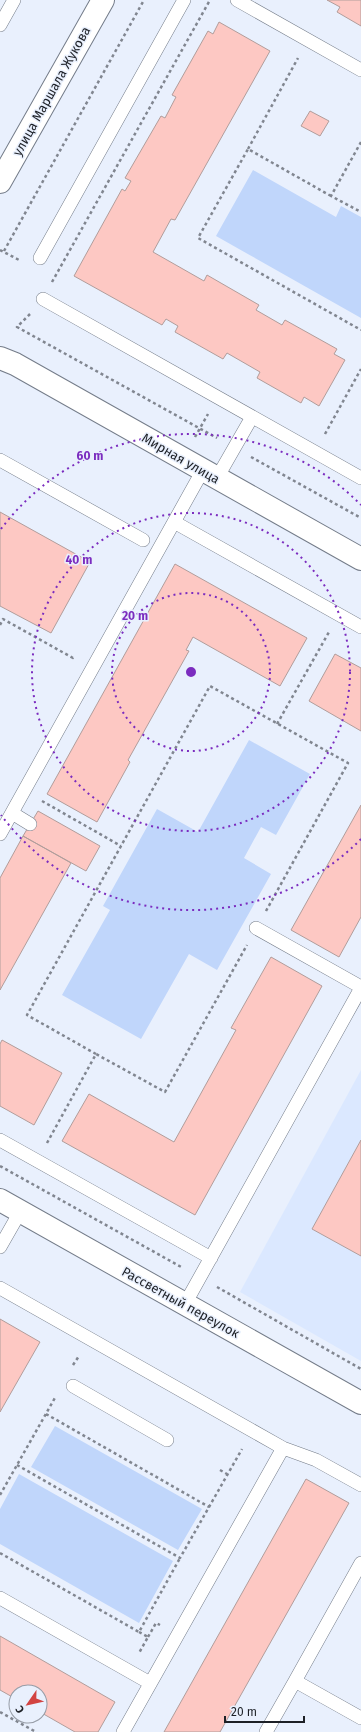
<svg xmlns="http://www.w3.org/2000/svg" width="361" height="1732" font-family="'Fira Sans',sans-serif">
	<rect width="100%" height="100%" fill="#e9f0fd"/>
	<path fill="#dbe8ff" d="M361 1070V1361L240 1292Z"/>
	<path fill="#c0d6fb" d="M253 170 336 217 341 206 361 217V318L216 236Z
		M249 740 310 774 276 835 261 827 244 858 271 874 217 970 189 954 141 1039 62 995 110 910 103 906 157 809 198 832Z
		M55 1426 202 1509 178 1550 31 1467Z
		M19 1474 173 1561 139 1623 0 1544V1509Z"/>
	<path fill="#fdc8c3" stroke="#b19d9b" d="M327 0H361V26L337 12 340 7Z
		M219 22 270 51 175 220 171 219 153 252 204 281 207 275 259 305 256 310 282 325 285 320 337 349 334 354 345 360 319 406 304 397 301 403 257 378 260 372 227 353 223 359 175 332 178 326 166 319 162 325 74 276 122 189 125 191 131 181 125 178 161 116 165 118 176 97 172 95 208 31 213 34Z
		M310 111 329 121 320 136 301 126Z
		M0 512 90 562 51 633 0 606Z
		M175 564 307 638 280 686 193 637 186 650 189 651 128 760 130 762 97 822 47 794Z
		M335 654 361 668V731L309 701Z
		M361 805V917L339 957 291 930Z
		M38 811 100 846 86 871 23 836Z
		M23 836 71 863 0 990V878Z
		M271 957 322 986 195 1215 62 1141 89 1094 174 1142 236 1030 231 1028Z
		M2 1040 62 1073 34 1125 0 1106V1044Z
		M361 1140V1256L312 1229Z
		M0 1319 40 1342 0 1412Z
		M306 1479 349 1503 220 1732H164Z
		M0 1636 115 1702 98 1732H75L40 1712V1692H16V1699L0 1690Z"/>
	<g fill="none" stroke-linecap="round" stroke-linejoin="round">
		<defs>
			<path id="lane" d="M237 0 361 70
				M0 25 14 0
				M40 258 184 0
				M43 299 361 478
				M0 460 143 540
				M203 470 174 522 361 627
				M217 478 252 417
				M12 813 30 824
				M0 834 174 522
				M256 928 361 987
				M0 1140 211 1258
				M0 1247 20 1212
				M0 1288 283 1448 316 1460 361 1485
				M185 1304 361 988
				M73 1386 167 1440
				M361 1563 295 1681 361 1718
				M0 1598 150 1683
				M123 1732 283 1448
				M266 1732 295 1681"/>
			<path id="street" d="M0 182 103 0
				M0 358 15 364 361 559
				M0 1200 361 1403"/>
		</defs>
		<use href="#lane" stroke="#747c89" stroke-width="14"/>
		<use href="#street" stroke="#747c89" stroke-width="24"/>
		<path stroke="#818690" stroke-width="2.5" stroke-dasharray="3 3" stroke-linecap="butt" d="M361 142 331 196 361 212
			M248 149 298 58
			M331 196 248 149 198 238 361 330
			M0 250 21 261
			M4 251 144 0
			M52 282 210 0
			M30 314 17 327 217 438
			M325 434 361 369
			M195 437 208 414
			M251 457 361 518
			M0 625 3 619 73 658 74 656
			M277 724 329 632
			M42 801 121 846
			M96 1054 27 1015 210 686 348 763 266 911
			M47 1143 96 1054 165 1092 247 945
			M0 1166 183 1268
			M217 1287 361 1369
			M73 1365 79 1356
			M46 1414 209 1507
			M17 1465 180 1558 242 1449
			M220 1470 227 1474
			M0 1495 56 1396
			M0 1553 139 1632 180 1558
			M139 1632 148 1637 139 1653
			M148 1637 156 1623 160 1625
			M0 1712 36 1732"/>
		<use href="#lane" stroke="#fff" stroke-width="13"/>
		<use href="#street" stroke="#fff" stroke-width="22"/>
	</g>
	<g fill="none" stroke="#7b2cbf" stroke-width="2" stroke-dasharray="2 4">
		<circle cx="191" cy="672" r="79"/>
		<circle cx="191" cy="672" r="159"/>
		<path d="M361 839A238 238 0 0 1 1 815M1 529A238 238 0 0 1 361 505"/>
	</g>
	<g text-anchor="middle" stroke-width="3" stroke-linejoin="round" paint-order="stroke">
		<g font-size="13" fill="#1d2026" stroke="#e9f0fd">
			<text transform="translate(51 91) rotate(-61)" y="5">улица Маршала Жукова</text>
			<text transform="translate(181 458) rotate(30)" y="5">Мирная улица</text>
			<text transform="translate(181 1302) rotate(29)" y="5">Рассветный переулок</text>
		</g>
	</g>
	<circle cx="191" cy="672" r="6" fill="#7b2cbf" stroke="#e9f0fd" stroke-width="2"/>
	<g font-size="12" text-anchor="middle" font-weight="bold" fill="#7b2cbf" stroke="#e9f0fd" stroke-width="3" stroke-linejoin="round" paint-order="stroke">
		<text x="90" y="460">60 m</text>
		<text x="79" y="564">40 m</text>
		<text x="135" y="620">20 m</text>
	</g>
	<g transform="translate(28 1704) rotate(236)"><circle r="19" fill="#e9f0fd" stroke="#979da7"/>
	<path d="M0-3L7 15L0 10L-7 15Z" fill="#d24341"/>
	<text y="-6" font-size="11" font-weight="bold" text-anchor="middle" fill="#1d2026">С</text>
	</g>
	<path d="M225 1716v6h79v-6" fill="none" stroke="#1d2026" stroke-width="2"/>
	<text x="231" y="1716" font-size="12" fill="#1d2026" stroke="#e9f0fd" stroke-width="3" paint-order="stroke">20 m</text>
</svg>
